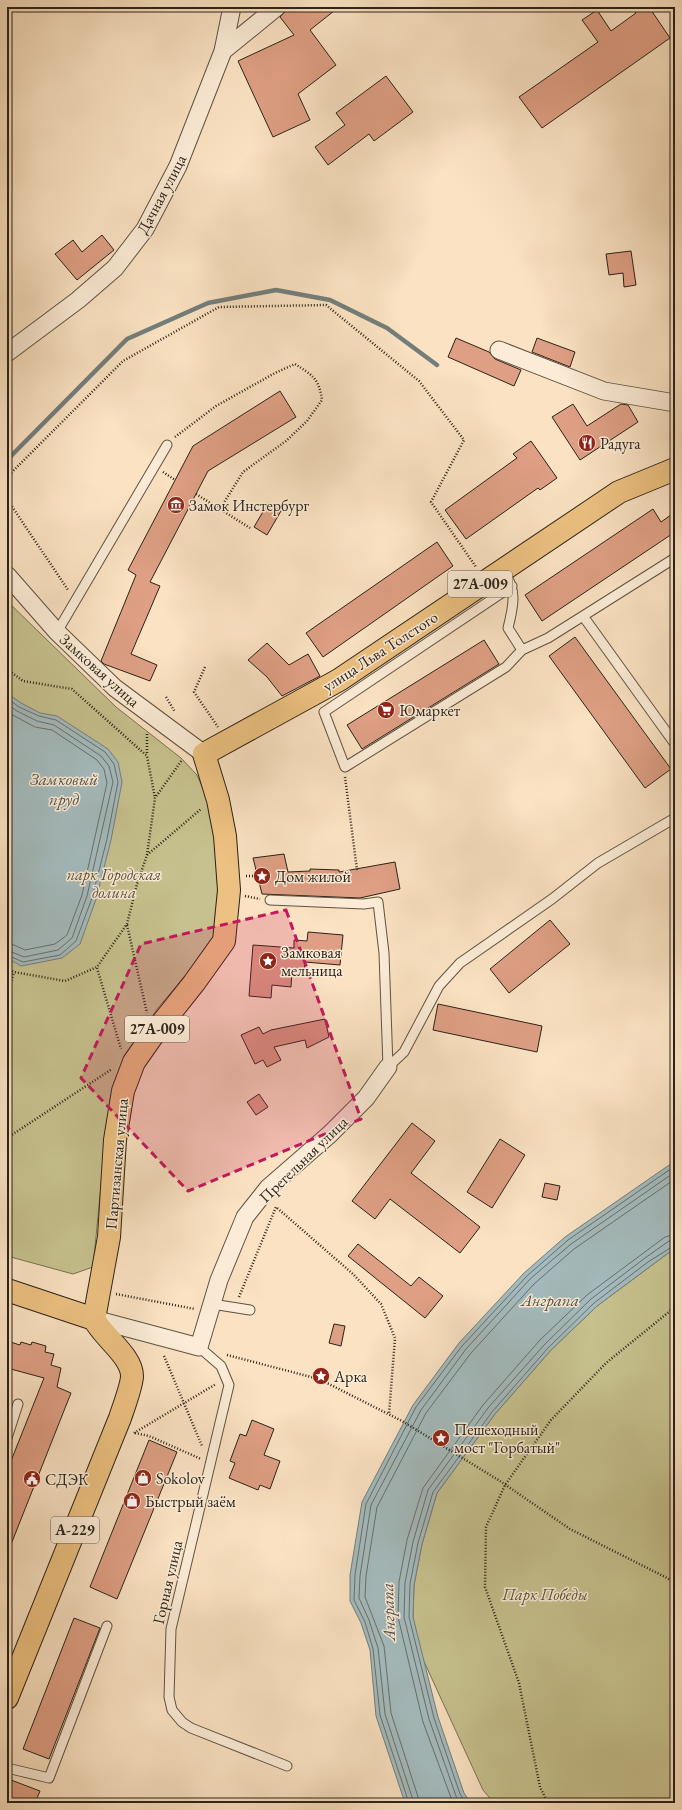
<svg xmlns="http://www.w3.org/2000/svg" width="682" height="1810" font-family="'EB Garamond',serif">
	<rect width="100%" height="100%" fill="#fae2c2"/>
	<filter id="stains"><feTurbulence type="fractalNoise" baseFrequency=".005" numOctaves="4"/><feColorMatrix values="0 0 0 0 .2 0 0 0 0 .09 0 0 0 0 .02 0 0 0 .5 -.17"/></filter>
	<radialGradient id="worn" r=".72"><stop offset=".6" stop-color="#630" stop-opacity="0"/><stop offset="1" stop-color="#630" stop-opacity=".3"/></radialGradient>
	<path fill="#c6c18e" stroke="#787254" d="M7 601 116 707 181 758 197 775 212 809 221 887 218 930 197 962 157 1009 120 1068 107 1125 93 1267 73 1274 7 1256Z
		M675 1248V1803H494L483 1790 421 1655 413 1617 414 1585 422 1544 437 1493 495 1414 551 1350 597 1306Z"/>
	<path fill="#a4bbbe" stroke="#737e7c" d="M7 693 21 703 40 713 57 716 108 749 118 762 122 782 111 840 96 899 80 944 62 958 21 966 7 958Z
		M675 1161V1248L597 1306 551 1350 495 1414 437 1493 422 1544 414 1585 413 1617 438 1717 464 1793 471 1803H405L376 1716 370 1650 361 1623 350 1601V1575L362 1502 413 1405 459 1343 524 1273 565 1237Z"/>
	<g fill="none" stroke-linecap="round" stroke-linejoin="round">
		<path stroke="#676f6c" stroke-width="1" d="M7 698 19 707 39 716 56 720 105 752 114 764 118 782 107 839 92 898 76 941 60 955 23 962 7 955
			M7 704 17 711 37 721 54 725 101 756 109 766 113 782 87 896 72 938 58 950 24 957 7 950
			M7 712 35 727 52 730 97 760 104 769 107 783 82 895 67 935 55 944 25 950 14 945 7 944
			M409 1803 380 1715 373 1649 365 1622 354 1600 355 1575 366 1504 416 1407 462 1346 527 1276 568 1240 675 1166
			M414 1803 385 1714 378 1648 369 1620 359 1598 360 1576 371 1505 421 1410 466 1349 530 1279 571 1244 675 1172
			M420 1803 391 1713 384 1646 365 1597 366 1576 377 1507 426 1413 471 1353 534 1284 574 1249 675 1179
			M453 1803 423 1722 398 1617 399 1582 407 1540 423 1488 483 1405 540 1340 587 1295 665 1237 675 1234
			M460 1803 456 1796 429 1719 404 1617 405 1583 413 1542 428 1490 488 1408 545 1344 591 1299 645 1258 669 1241 675 1240
			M466 1803 460 1794 434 1718 409 1617 410 1584 418 1543 433 1492 492 1412 548 1348 594 1303 648 1262 675 1245"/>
		<path stroke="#737e7c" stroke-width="4.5" d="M7 460 127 339 208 303 276 290 330 300 387 328 437 365"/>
	</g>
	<path fill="#de9f84" stroke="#2a2319" d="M290 7H339L310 30 336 65 298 94 310 120 273 137 238 61 294 35 280 17Z
		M632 7H649L670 38 542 128 519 97 598 42 582 20 597 10 611 31 636 13Z
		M386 76 413 112 374 141 369 134 328 165 315 147 345 125 336 113Z
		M102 235 114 250 77 280 55 254 73 240 82 252Z
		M631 251 636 285 624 287 623 273 609 275 606 254Z
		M456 338 489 352 495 359 521 370 514 386 448 357Z
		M537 338 575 352 570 367 532 352Z
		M280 391 296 417 208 471 150 582 160 586 131 654 157 665 150 681 104 664 101 661 136 575 128 570 193 446Z
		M573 404 587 426 621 404 628 405 638 422 580 460 552 417Z
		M531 441 557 478 540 490 538 488 466 539 445 510 517 458 513 454Z
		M268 503 281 511 267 535 254 527Z
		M653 509 661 522 675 512V532L542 621 525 595Z
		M437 542 453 566 323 657 306 633Z
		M575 637 671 769 645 788 549 656Z
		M484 640 499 664 362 749 347 725Z
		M267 643 289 665 308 654 320 676 282 696 267 677 248 660Z
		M284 854 288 872 310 871V869L339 870V872L395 862 400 889 360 898 262 894 253 858Z
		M550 920 570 944 509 993 490 969Z
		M308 932 343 935 340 965 305 962 304 971 292 970 291 987 272 985 271 998 249 996 253 945 294 948V940L307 941Z
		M438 1004 542 1026 537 1052 433 1030Z
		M325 1019 329 1037 307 1048 305 1040 274 1047 281 1060 267 1067 263 1060 255 1064 241 1035 259 1027 263 1034 271 1030Z
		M259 1094 268 1107 256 1115 247 1102Z
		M412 1123 435 1141 411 1173 480 1227 460 1253 390 1199 375 1219 352 1201Z
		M500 1139 525 1155 492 1208 467 1192Z
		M545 1183 560 1186 557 1200 542 1197Z
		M358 1244 411 1286 419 1277 443 1296 425 1318 348 1256Z
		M334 1324 345 1326 341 1346 329 1343Z
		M7 1341 20 1345 21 1342 31 1345 32 1342 46 1346 45 1352 54 1354 51 1365 61 1368 57 1387 71 1393 8 1552 7 1471 44 1378 7 1368Z
		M252 1420 274 1429 264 1455 280 1461 270 1489 260 1485 258 1490 229 1478 235 1463 230 1461 240 1434 246 1436Z
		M149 1440 177 1452 117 1599 90 1587Z
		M74 1618 100 1628 49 1759 23 1749Z
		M11 1780 40 1791 35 1803H7V1791Z"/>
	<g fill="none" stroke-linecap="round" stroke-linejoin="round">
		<defs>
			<path id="lane" d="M503 569C517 591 514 604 508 628L522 650 548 638 583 616 675 744
				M512 586 324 712 345 767 506 667 522 650
				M583 616 675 558
				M57 632 167 445
				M270 900 364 904 378 902 384 953 388 1067
				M388 1067 404 1052 439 986 460 963 552 899 598 863 675 818
				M212 1304 250 1310
				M199 1347 221 1366 229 1385 171 1629 169 1697 172 1710 182 1722 191 1728 287 1766
				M7 1438 18 1404
				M7 1768 49 1778 107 1626"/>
			<path id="street" d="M223 51 277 7
				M499 350 604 391 675 403
				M7 353 78 300 115 268 145 229 178 166 223 51 232 7
				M7 575 57 632 115 688 204 754
				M94 1319 199 1347 219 1280 245 1217 268 1188 330 1134 366 1098 388 1067"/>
			<path id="primary" d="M7 1290 94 1319C103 1337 132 1356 132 1376 132 1385 123 1409 120 1418L7 1698
				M94 1319 109 1237 115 1140 123 1091 134 1062 155 1032 194 983 224 941 229 890 225 836 218 800 204 754 339 680 619 492 675 469"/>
		</defs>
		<use href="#lane" stroke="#5e5343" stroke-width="11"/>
		<use href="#street" stroke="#5e5343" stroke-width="19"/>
		<use href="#primary" stroke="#2a2319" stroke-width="24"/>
		<path stroke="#2a2319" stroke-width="2.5" stroke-dasharray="1 2" stroke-linecap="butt" d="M175 437 216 406 275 373 295 364C312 375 319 378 322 400L307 421 286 441 243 472 220 509
			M163 472 175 480
			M7 477 123 361 219 307 326 305 419 381 464 440 431 502 476 567
			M196 494 250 528
			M7 499 68 590
			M205 667 194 692 218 727
			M7 669 23 681 72 689 147 756 155 798
			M166 697 175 712
			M147 734V755
			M345 777 357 870
			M147 855 201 809
			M246 876H258
			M245 896 260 899
			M127 925 147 1013
			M7 968 14 972 65 981 97 967 127 924 137 884 147 855 155 798 182 760
			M97 968 121 1049
			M7 995 14 972
			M7 1138 112 1069
			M116 1294 195 1309
			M239 1297 276 1207 353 1274 381 1304 395 1338 389 1414
			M227 1355 319 1379 402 1421 500 1481 570 1529 675 1582
			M164 1356 202 1446
			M134 1433 216 1384
			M135 1433 149 1436 201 1459
			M548 1803 540 1787 519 1683 485 1587 486 1527 505 1485 551 1420 606 1363 675 1307"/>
		<use href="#lane" stroke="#fcecd7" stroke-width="9"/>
		<use href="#street" stroke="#fcecd7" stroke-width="17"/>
		<use href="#primary" stroke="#edc181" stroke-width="22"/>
	</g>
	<path fill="#c2185b" fill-opacity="0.2" stroke="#c2185b" stroke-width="3" stroke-dasharray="8 5" stroke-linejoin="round" d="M286 910 361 1119 188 1191 81 1078 141 944Z"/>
	<defs>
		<symbol id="restaurant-disc" viewBox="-11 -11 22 22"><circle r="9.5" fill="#8f2418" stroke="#fcecd7"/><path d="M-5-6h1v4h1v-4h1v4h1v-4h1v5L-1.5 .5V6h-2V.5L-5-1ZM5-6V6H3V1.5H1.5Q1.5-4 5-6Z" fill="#fff"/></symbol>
		<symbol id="museum-disc" viewBox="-11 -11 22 22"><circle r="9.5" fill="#8f2418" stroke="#fcecd7"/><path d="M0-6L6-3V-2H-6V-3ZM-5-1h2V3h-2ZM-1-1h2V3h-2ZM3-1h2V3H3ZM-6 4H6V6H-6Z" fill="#fff"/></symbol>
		<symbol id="supermarket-disc" viewBox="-11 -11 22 22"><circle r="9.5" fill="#8f2418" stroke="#fcecd7"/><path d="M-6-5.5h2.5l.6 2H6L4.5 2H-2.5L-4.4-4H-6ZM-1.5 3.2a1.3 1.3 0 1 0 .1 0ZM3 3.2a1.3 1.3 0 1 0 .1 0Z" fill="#fff"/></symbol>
		<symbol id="sight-disc" viewBox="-11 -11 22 22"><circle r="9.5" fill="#8f2418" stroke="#fcecd7"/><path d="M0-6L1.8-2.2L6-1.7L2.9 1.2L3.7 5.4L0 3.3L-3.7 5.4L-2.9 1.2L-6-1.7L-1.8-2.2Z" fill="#fff"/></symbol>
		<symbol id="shop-disc" viewBox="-11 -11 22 22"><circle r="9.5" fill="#8f2418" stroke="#fcecd7"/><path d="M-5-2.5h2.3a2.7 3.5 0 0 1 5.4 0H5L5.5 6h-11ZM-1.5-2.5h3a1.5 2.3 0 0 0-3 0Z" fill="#fff"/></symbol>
		<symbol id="civic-disc" viewBox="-11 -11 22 22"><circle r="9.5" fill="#8f2418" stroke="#fcecd7"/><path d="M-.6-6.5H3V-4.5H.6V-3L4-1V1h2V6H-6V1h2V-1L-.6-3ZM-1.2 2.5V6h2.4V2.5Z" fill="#fff"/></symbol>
	</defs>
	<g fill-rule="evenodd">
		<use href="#restaurant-disc" x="577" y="433" width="20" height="20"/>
		<use href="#museum-disc" x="166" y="495" width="20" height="20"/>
		<use href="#supermarket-disc" x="376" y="700" width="20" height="20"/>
		<use href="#sight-disc" x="252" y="866" width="20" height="20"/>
		<use href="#sight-disc" x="258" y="951" width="20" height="20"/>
		<use href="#sight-disc" x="311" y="1366" width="20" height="20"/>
		<use href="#sight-disc" x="431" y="1428" width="20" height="20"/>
		<use href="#shop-disc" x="133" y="1468" width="20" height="20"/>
		<use href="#civic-disc" x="22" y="1469" width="20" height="20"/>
		<use href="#shop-disc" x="122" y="1491" width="20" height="20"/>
	</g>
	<g text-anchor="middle" stroke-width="3" stroke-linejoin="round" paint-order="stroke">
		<g fill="#fcecd7" stroke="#695f52" stroke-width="1">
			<rect x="448" y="571" width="64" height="26" rx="3"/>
			<rect x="125" y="1016" width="64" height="26" rx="3"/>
			<rect x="51" y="1517" width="48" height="26" rx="3"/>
		</g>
		<g font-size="15" font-weight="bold" fill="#2a2319">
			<text x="480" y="589">27А-009</text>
			<text x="157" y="1034">27А-009</text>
			<text x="75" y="1535">А-229</text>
		</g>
		<g font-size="16" fill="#2a2319" stroke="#fcecd7">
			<text transform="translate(161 194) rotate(-62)" y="6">Дачная улица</text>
			<text transform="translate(380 651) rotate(-33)" y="6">улица Льва Толстого</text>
			<text transform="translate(100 670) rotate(42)" y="6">Замковая улица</text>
			<text transform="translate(303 1159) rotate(-44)" y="6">Прегельная улица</text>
			<text transform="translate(116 1164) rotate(-85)" y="6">Партизанская улица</text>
			<text transform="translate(167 1582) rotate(-77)" y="6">Горная улица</text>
		</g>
		<g font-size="16" fill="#2a2319" stroke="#fcecd7" text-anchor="start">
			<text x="600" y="449">Радуга</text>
			<text x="189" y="511">Замок Инстербург</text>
			<text x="399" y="716">Юмаркет</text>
			<text x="275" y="882">Дом жилой</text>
			<text x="281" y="958">Замковая<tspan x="281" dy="18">мельница</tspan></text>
			<text x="334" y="1382">Арка</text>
			<text x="454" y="1435">Пешеходный<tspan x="454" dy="18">мост "Горбатый"</tspan></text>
			<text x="156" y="1484">Sokolov</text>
			<text x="45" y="1485">СДЭК</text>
			<text x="145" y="1507">Быстрый заём</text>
		</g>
		<g font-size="16" font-style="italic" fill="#59523c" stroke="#fcecd7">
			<text x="114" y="880">парк Городская<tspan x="114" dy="18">долина</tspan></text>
			<text x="545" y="1600">Парк Победы</text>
		</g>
		<g font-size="17" font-style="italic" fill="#4f514b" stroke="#fcecd7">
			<text x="64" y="785">Замковый<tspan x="64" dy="20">пруд</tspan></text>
			<text x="550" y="1306">Анграпа</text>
			<text transform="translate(388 1612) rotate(-92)" y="6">Анграпа</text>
		</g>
	</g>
	<rect width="682" height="1810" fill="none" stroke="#fae2c2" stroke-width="24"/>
	<rect x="8" y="8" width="666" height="1794" fill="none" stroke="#2a2319" stroke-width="2"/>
	<rect x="12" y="12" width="658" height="1786" fill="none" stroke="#2a2319"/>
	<rect width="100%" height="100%" filter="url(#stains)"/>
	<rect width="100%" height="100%" fill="url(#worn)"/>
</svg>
